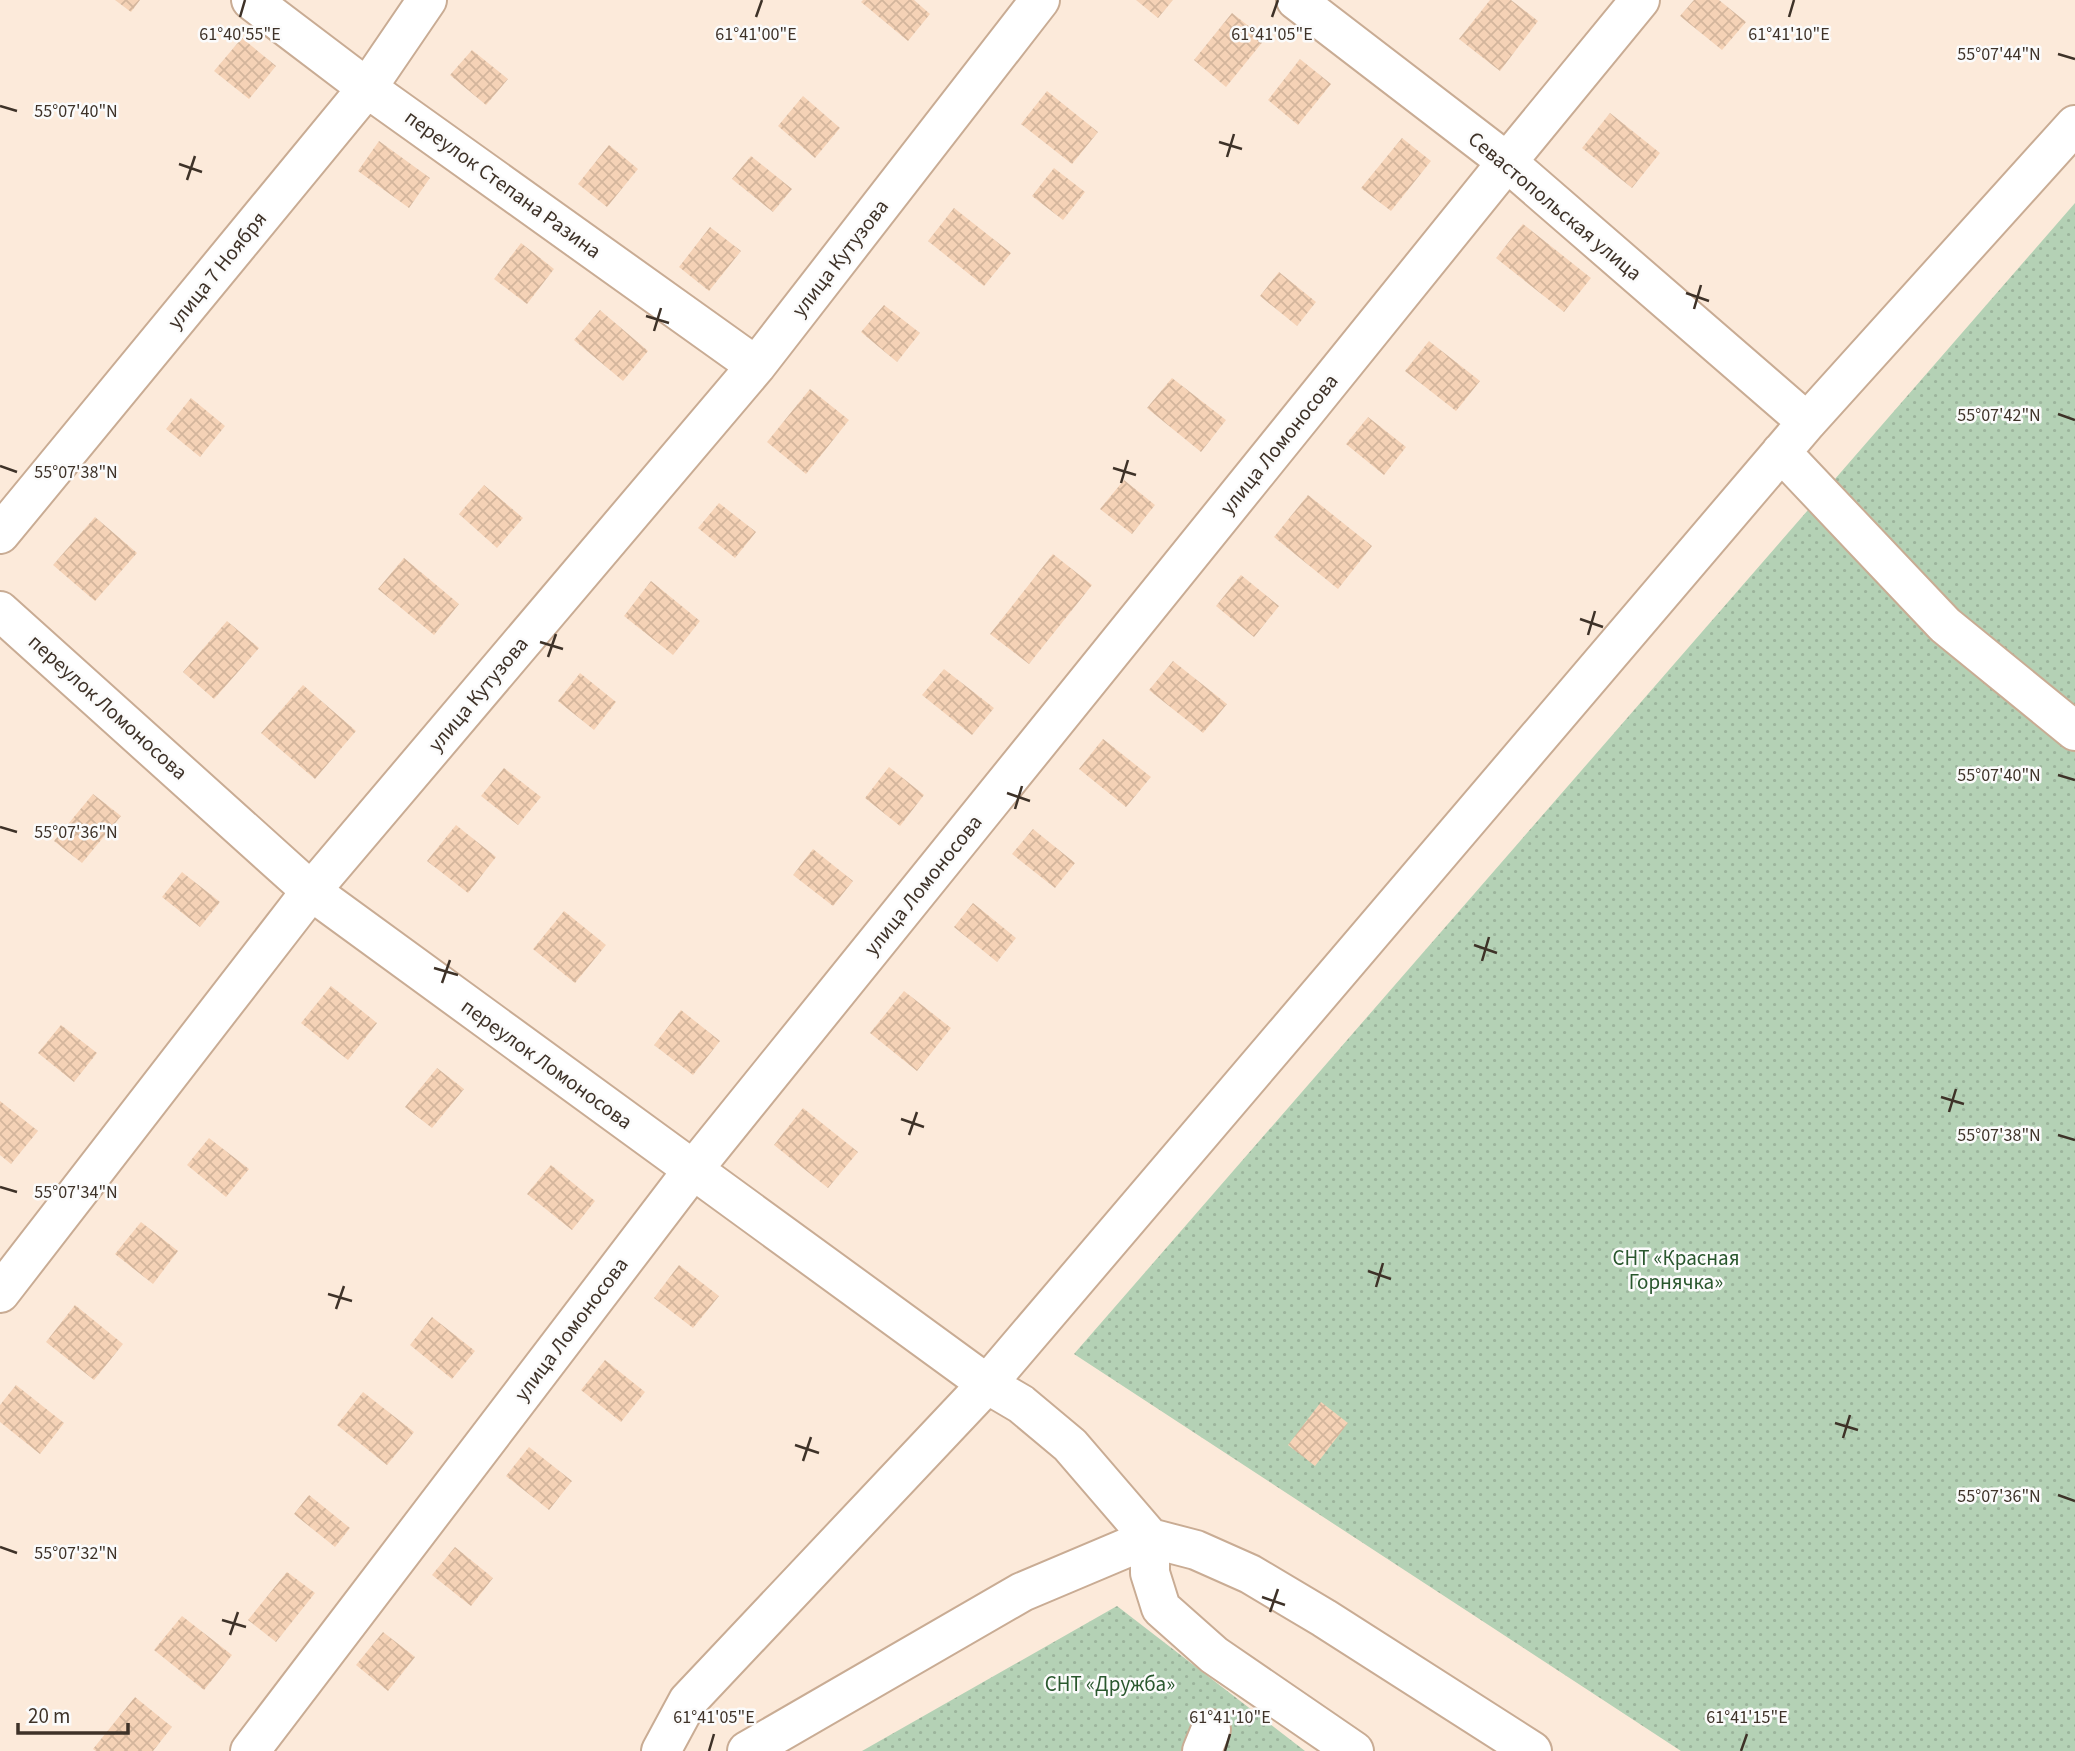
<svg xmlns="http://www.w3.org/2000/svg" width="2075" height="1751" font-family="'Source Sans 3',sans-serif">
	<defs>
		<pattern id="grass-dots" width="8" height="8" patternUnits="userSpaceOnUse" patternTransform="scale(1.75)"><rect width="8" height="8" fill="#b4d1b5"/><path d="M2 2h.1M6 6h.1" fill="none" stroke="#9cb49c" stroke-width="1.8" stroke-linecap="round"/></pattern>
		<pattern id="building-cross-hatch" width="8" height="8" patternUnits="userSpaceOnUse" patternTransform="scale(1.75)"><rect width="8" height="8" fill="#f5d2b6"/><path d="M0 0l8 8M0 8l8-8" fill="none" stroke="#d3b59c"/></pattern>
	</defs>
	<rect width="100%" height="100%" fill="#fceada"/>
	<path fill="url(#grass-dots)" d="M2075 203V1751H1681L1074 1354Z
		M1117 1606 1305 1751H862Z"/>
	<path fill="url(#building-cross-hatch)" d="M115 0H140L131 12Z
		M863 0H914L930 14 908 41 861 2Z
		M1136 0H1173L1158 18Z
		M1490 0H1511L1538 21 1500 71 1459 39Z
		M1694 0H1719L1746 22 1722 50 1680 16Z
		M1232 13 1265 39 1226 87 1194 60Z
		M242 38 276 66 249 99 214 71Z
		M472 50 508 79 486 105 450 75Z
		M1300 59 1331 84 1298 125 1268 100Z
		M1047 91 1098 132 1072 164 1021 124Z
		M803 96 840 128 815 158 778 126Z
		M1610 113 1660 153 1632 188 1582 148Z
		M1402 138 1431 161 1391 211 1361 188Z
		M379 141 430 178 409 208 358 171Z
		M609 145 638 169 607 207 578 184Z
		M751 156 792 189 773 212 732 179Z
		M1054 168 1085 192 1063 220 1032 196Z
		M954 208 1011 253 984 286 928 241Z
		M1523 224 1591 278 1564 312 1496 258Z
		M710 227 741 251 709 291 679 267Z
		M521 243 554 269 527 304 494 279Z
		M1279 272 1316 302 1297 326 1260 296Z
		M884 305 920 333 897 362 861 332Z
		M600 310 648 351 623 381 574 340Z
		M1429 341 1480 381 1456 411 1405 371Z
		M1172 378 1226 420 1201 452 1147 408Z
		M810 389 849 420 806 474 767 442Z
		M191 398 225 426 200 457 166 429Z
		M1368 417 1406 447 1384 475 1346 444Z
		M1124 480 1155 505 1132 534 1100 509Z
		M484 485 523 518 497 548 459 514Z
		M1308 495 1372 546 1338 589 1274 537Z
		M719 503 756 532 735 558 698 528Z
		M95 517 137 553 95 601 53 565Z
		M1053 554 1092 585 1029 664 990 634Z
		M404 558 459 604 434 635 378 589Z
		M1241 575 1279 606 1254 637 1216 606Z
		M651 581 700 621 673 655 624 616Z
		M227 621 259 648 214 699 183 672Z
		M1173 661 1227 704 1203 733 1149 690Z
		M944 669 994 708 972 735 922 695Z
		M580 673 616 702 594 730 558 701Z
		M303 685 356 731 315 779 261 733Z
		M1103 739 1151 777 1126 807 1079 769Z
		M889 767 924 795 900 826 865 798Z
		M504 768 541 797 518 825 481 796Z
		M93 794 121 816 82 863 54 841Z
		M456 825 496 857 468 893 427 861Z
		M1033 829 1075 863 1055 888 1012 854Z
		M813 849 853 881 833 906 793 875Z
		M182 872 220 902 200 927 162 897Z
		M973 903 1016 938 997 962 954 927Z
		M564 911 606 945 575 983 533 949Z
		M331 986 377 1023 348 1060 301 1023Z
		M904 991 951 1028 917 1071 870 1033Z
		M681 1010 720 1041 693 1075 654 1045Z
		M61 1025 97 1053 74 1082 38 1053Z
		M437 1068 464 1089 432 1128 405 1107Z
		M0 1101 38 1131 11 1164 0 1155Z
		M803 1108 858 1152 828 1188 774 1145Z
		M209 1138 249 1169 226 1197 187 1165Z
		M551 1165 595 1201 572 1230 527 1194Z
		M141 1222 178 1251 153 1284 115 1254Z
		M679 1265 719 1296 693 1328 654 1298Z
		M75 1305 123 1344 94 1380 46 1342Z
		M432 1317 475 1351 452 1379 410 1345Z
		M605 1360 645 1392 621 1422 581 1390Z
		M16 1385 64 1423 40 1454 0 1422V1405Z
		M363 1392 414 1432 387 1465 337 1425Z
		M1321 1402 1348 1423 1315 1466 1288 1445Z
		M529 1447 572 1481 549 1510 506 1476Z
		M309 1495 350 1528 335 1547 294 1514Z
		M455 1547 493 1578 471 1606 432 1575Z
		M287 1572 315 1593 276 1642 248 1620Z
		M182 1616 232 1655 204 1690 154 1650Z
		M383 1632 415 1657 388 1691 356 1665Z
		M135 1697 172 1727 153 1751H96L93 1749Z"/>
	<g fill="none" stroke-linecap="round" stroke-linejoin="round">
		<defs>
			<path id="minor" d="M251 0 367 88 756 366
				M1296 0 1507 162 1807 422
				M1781 452 1945 625 2075 731
				M0 534 367 88 427 0
				M0 611 311 891 987 1384 1021 1404 1070 1445 1150 1538 1196 1550 1250 1574 1324 1618 1532 1751
				M0 1293 311 891 756 366 1040 0
				M1150 1538V1573L1161 1608 1214 1655 1354 1751
				M250 1751 692 1171 1507 162 1640 0
				M661 1751 688 1701 987 1384 1807 422 2075 125
				M747 1751 1022 1592 1150 1538
				M1202 1751 1211 1729"/>
		</defs>
		<use href="#minor" stroke="#c9ac94" stroke-width="42"/>
		<use href="#minor" stroke="#fff" stroke-width="38"/>
	</g>
	<path fill="none" stroke="#3e3228" stroke-width="2.5" d="M240 17 245 0M756 17 762 0M1272 17 1278 0M1789 17 1794 0M2058 54 2075 59M0 106 17 111M1219 142 1242 149M1227 157 1234 134M179 164 202 172M187 180 195 156M1686 293 1709 301M1694 309 1701 285M646 316 669 323M654 331 661 308M2058 414 2075 420M0 466 17 472M1113 468 1136 475M1121 483 1128 460M1580 619 1603 627M1588 635 1595 611M540 642 563 649M548 657 556 634M2058 775 2075 780M1007 793 1030 801M1015 809 1022 786M0 827 17 832M1474 945 1497 953M1482 961 1489 937M434 968 458 975M442 983 450 960M1941 1097 1964 1104M1949 1112 1956 1089M901 1119 924 1127M909 1135 917 1112M2058 1135 2075 1140M0 1187 17 1192M1368 1271 1391 1279M1376 1287 1383 1263M328 1294 352 1301M336 1309 344 1286M1835 1423 1858 1430M1843 1438 1850 1415M795 1445 819 1453M803 1461 811 1437M2058 1495 2075 1501M0 1547 17 1553M1262 1597 1285 1605M1270 1612 1278 1589M222 1620 246 1627M230 1635 238 1612M709 1751 714 1734M1225 1751 1230 1734M1741 1751 1747 1734"/>
	<g text-anchor="middle" stroke-width="5" stroke-linejoin="round" paint-order="stroke">
		<g font-size="21" fill="#3e3228" stroke="#fbfbfb">
			<text transform="translate(503 184) rotate(36)" y="7">переулок Степана Разина</text>
			<text transform="translate(1555 206) rotate(40)" y="7">Севастопольская улица</text>
			<text transform="translate(840 258) rotate(-52)" y="7">улица Кутузова</text>
			<text transform="translate(217 270) rotate(-51)" y="7">улица 7 Ноября</text>
			<text transform="translate(1279 444) rotate(-51)" y="7">улица Ломоносова</text>
			<text transform="translate(478 694) rotate(-50)" y="7">улица Кутузова</text>
			<text transform="translate(108 707) rotate(42)" y="7">переулок Ломоносова</text>
			<text transform="translate(923 885) rotate(-51)" y="7">улица Ломоносова</text>
			<text transform="translate(547 1064) rotate(36)" y="7">переулок Ломоносова</text>
			<text transform="translate(571 1329) rotate(-53)" y="7">улица Ломоносова</text>
		</g>
		<g font-size="21" fill="#29572d" stroke="#fbfbfb">
			<text x="1676" y="1265">СНТ «Красная<tspan x="1676" dy="24">Горнячка»</tspan></text>
			<text x="1110" y="1691">СНТ «Дружба»</text>
		</g>
	</g>
	<g font-size="18" text-anchor="middle" fill="#3e3228" stroke="#fbfbfb" stroke-width="5" stroke-linejoin="round" paint-order="stroke">
		<text x="240" y="40">61°40'55"E</text>
		<text x="756" y="40">61°41'00"E</text>
		<text x="1272" y="40">61°41'05"E</text>
		<text x="1789" y="40">61°41'10"E</text>
		<text x="1999" y="60">55°07'44"N</text>
		<text x="76" y="117">55°07'40"N</text>
		<text x="1999" y="421">55°07'42"N</text>
		<text x="76" y="478">55°07'38"N</text>
		<text x="1999" y="781">55°07'40"N</text>
		<text x="76" y="838">55°07'36"N</text>
		<text x="1999" y="1141">55°07'38"N</text>
		<text x="76" y="1198">55°07'34"N</text>
		<text x="1999" y="1502">55°07'36"N</text>
		<text x="76" y="1559">55°07'32"N</text>
		<text x="714" y="1723">61°41'05"E</text>
		<text x="1230" y="1723">61°41'10"E</text>
		<text x="1747" y="1723">61°41'15"E</text>
	</g>
	<path d="M18 1723v10h110v-10" fill="none" stroke="#3e3228" stroke-width="3.5"/>
	<text x="28" y="1723" font-size="21" fill="#3e3228" stroke="#fbfbfb" stroke-width="5" paint-order="stroke">20 m</text>
</svg>
